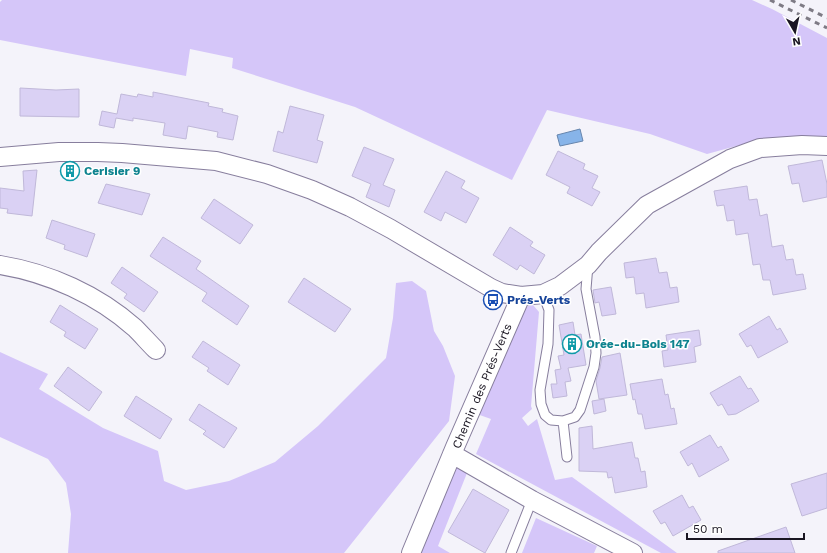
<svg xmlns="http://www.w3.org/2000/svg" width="827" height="553" font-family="'Work Sans',sans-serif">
	<rect width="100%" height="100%" fill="#f4f3fa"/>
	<path fill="#d5c6f9" d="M2 0H752L772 9 827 38V139L778 138 747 143 707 154 650 134 547 110 512 180 355 107 232 68 233 58 190 49 186 76 0 40V2Z
		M412 281 426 291 434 331 443 346 455 376 449 421 344 553H68L71 514 66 483 48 459 0 437V352L48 374 39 389 103 428 158 451 164 481 186 490 229 481 275 462 318 426 386 358 393 318 396 283Z
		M529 305H533L539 312 531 406 532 409 522 418 528 426 537 419 555 480 572 477 677 553H661L476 454 491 419 474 413 520 314Z
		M453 466 467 473 438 546 450 553H417Z
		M536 518 597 546 594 553H522Z"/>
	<path fill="#87b4e9" stroke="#6685ad" d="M580 129 583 141 560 146 557 135Z"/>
	<path fill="#dad1f4" stroke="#c0b8d9" d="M20 88 56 90 79 89V117L20 116Z
		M153 92 209 103 208 106 223 109 222 112 238 116 233 140 217 137 218 132 188 126 186 139 163 135 165 123 133 118V121L116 118 114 128 99 125 102 111 117 114 121 94 137 97 138 94 153 97Z
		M290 106 324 115 317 140 323 142 317 163 273 151 278 131 283 133Z
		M364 147 394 159 383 185 395 190 389 207 366 197 371 184 352 176Z
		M558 151 585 164 583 169 598 176 592 188 600 192 592 206 567 193 570 187 546 175Z
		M822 160 827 184V197L803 202 799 183 792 184 788 166Z
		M37 170 32 216 7 213 8 209 0 208V188L24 191 23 171Z
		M446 171 465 181 461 188 479 198 466 223 445 212 441 221 424 212Z
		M106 184 150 194 142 215 98 203Z
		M747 186 749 200 757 199 760 216 767 214 772 247 783 245 786 260 793 259 796 275 803 274 806 289 773 295 770 280H763L760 264 753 265 748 233 736 235 734 220 727 221 724 205 717 206 714 191Z
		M214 199 253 225 240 244 201 218Z
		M52 220 95 234 87 257 64 249 65 245 46 238Z
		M510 227 533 242 530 246 545 255 534 274 520 265 517 270 493 255Z
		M163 237 201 261 196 269 249 306 237 325 202 301 207 293 150 256Z
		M656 258 659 273 667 272 670 288 677 287 679 302 646 308 644 293 636 294 634 277 626 278 624 263Z
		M122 267 158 292 144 312 124 298 127 294 111 283Z
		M304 278 351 309 335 332 288 302Z
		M611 287 616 314 602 316 599 302 595 303 593 290Z
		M60 305 98 329 85 349 64 336 66 332 50 322Z
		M769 316 777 330 780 328 788 342 758 358 751 345 747 347 739 334Z
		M573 322 575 335 581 334 586 365 568 368 571 381 565 382 567 396 553 398 551 384H557L555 370 561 369 558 356 564 355 559 325Z
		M699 330 701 345 694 347 696 362 664 367 662 351 668 350 666 335Z
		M203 341 240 365 228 385 207 371 209 368 192 357Z
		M620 353 627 395 599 399 596 381 600 368 602 357Z
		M68 367 102 392 89 411 54 386Z
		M740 376 748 389 751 388 759 401 736 414 728 415 722 404 718 406 710 393Z
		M662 379 665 395 668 394 671 409 674 408 677 424 645 429 642 414H638L635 399 633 400 630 384Z
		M136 396 172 419 160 439 124 416Z
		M604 399 606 411 594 414 592 401Z
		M199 404 237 428 224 448 203 434 206 431 189 420Z
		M592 426 593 449 632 442 635 458H638L641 472 645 471 647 487 615 493 612 477 608 478 607 472 579 471V428Z
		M710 435 718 448 721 446 729 460 699 477 692 463 688 466 680 452Z
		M827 473V508L802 516 791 484Z
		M473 489 509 510 485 553 448 532Z
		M682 495 689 508 693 506 701 520 673 536 665 522 661 524 653 511Z
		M786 527 795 553H718V551Z"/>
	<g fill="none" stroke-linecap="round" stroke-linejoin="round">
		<defs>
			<path id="lane" d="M543 294 549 310 548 344 540 390 541 404 545 415 551 420 563 421 575 417 580 410 594 367 596 353 595 337 586 289 588 265
				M563 421 567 457
				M511 553 532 500"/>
			<path id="street" d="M0 157 59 152H98L122 153 216 161 267 174 312 190 350 207 391 229 491 288 502 293 521 296 543 294 560 286 588 265 599 252 647 205 730 159 760 148 802 145 827 146
				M0 265C49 273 98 295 135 328 142 335 149 343 156 350
				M452 454 532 500 633 553
				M411 553 455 447 521 296"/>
		</defs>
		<use href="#lane" stroke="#877e9d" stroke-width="11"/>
		<use href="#street" stroke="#877e9d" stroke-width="20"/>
		<use href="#lane" stroke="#fff" stroke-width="9"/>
		<use href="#street" stroke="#fff" stroke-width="18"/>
		<path stroke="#7e7b85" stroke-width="3" stroke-dasharray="5 5" stroke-linecap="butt" d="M770 0 827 28
			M791 0 827 18"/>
	</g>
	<defs>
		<symbol id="building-ring" viewBox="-11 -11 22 22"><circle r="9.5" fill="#fff" stroke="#0f9aa8" stroke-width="1.5"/><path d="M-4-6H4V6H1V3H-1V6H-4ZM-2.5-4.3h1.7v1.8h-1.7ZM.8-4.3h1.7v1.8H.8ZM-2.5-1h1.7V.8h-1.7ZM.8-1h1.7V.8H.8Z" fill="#0f9aa8"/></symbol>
		<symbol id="bus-ring" viewBox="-11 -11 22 22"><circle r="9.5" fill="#fff" stroke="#1a4fb4" stroke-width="1.5"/><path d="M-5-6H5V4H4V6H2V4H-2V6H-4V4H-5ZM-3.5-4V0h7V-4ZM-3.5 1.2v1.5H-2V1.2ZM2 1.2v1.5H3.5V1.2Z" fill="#1a4fb4"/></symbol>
	</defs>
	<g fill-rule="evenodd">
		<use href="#building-ring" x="59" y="160" width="22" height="22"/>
		<use href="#bus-ring" x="482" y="289" width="22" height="22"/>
		<use href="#building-ring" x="561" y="333" width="22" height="22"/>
	</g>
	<g text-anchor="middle" stroke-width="3" stroke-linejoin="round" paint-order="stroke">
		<g font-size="12" font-weight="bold" fill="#0d838f" stroke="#fff" text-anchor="start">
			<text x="84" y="175">Cerisier 9</text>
			<text x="586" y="348">Orée-du-Bois 147</text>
		</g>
		<g font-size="12" font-weight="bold" fill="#164399" stroke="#fff" text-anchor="start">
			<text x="507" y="304">Prés-Verts</text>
		</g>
		<g font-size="12" fill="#1a1622" stroke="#fff">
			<text transform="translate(482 386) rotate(-67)" y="4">Chemin des Prés-Verts</text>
		</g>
	</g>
	<g transform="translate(795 32) rotate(171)" stroke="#ffffff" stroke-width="3" paint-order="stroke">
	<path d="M0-3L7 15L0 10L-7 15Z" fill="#1a1622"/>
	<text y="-6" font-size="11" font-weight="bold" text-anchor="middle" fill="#1a1622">N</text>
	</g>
	<path d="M687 533v6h117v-6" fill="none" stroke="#1a1622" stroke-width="2"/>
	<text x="693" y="533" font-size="12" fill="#1a1622" stroke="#ffffff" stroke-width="3" paint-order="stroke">50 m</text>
</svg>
